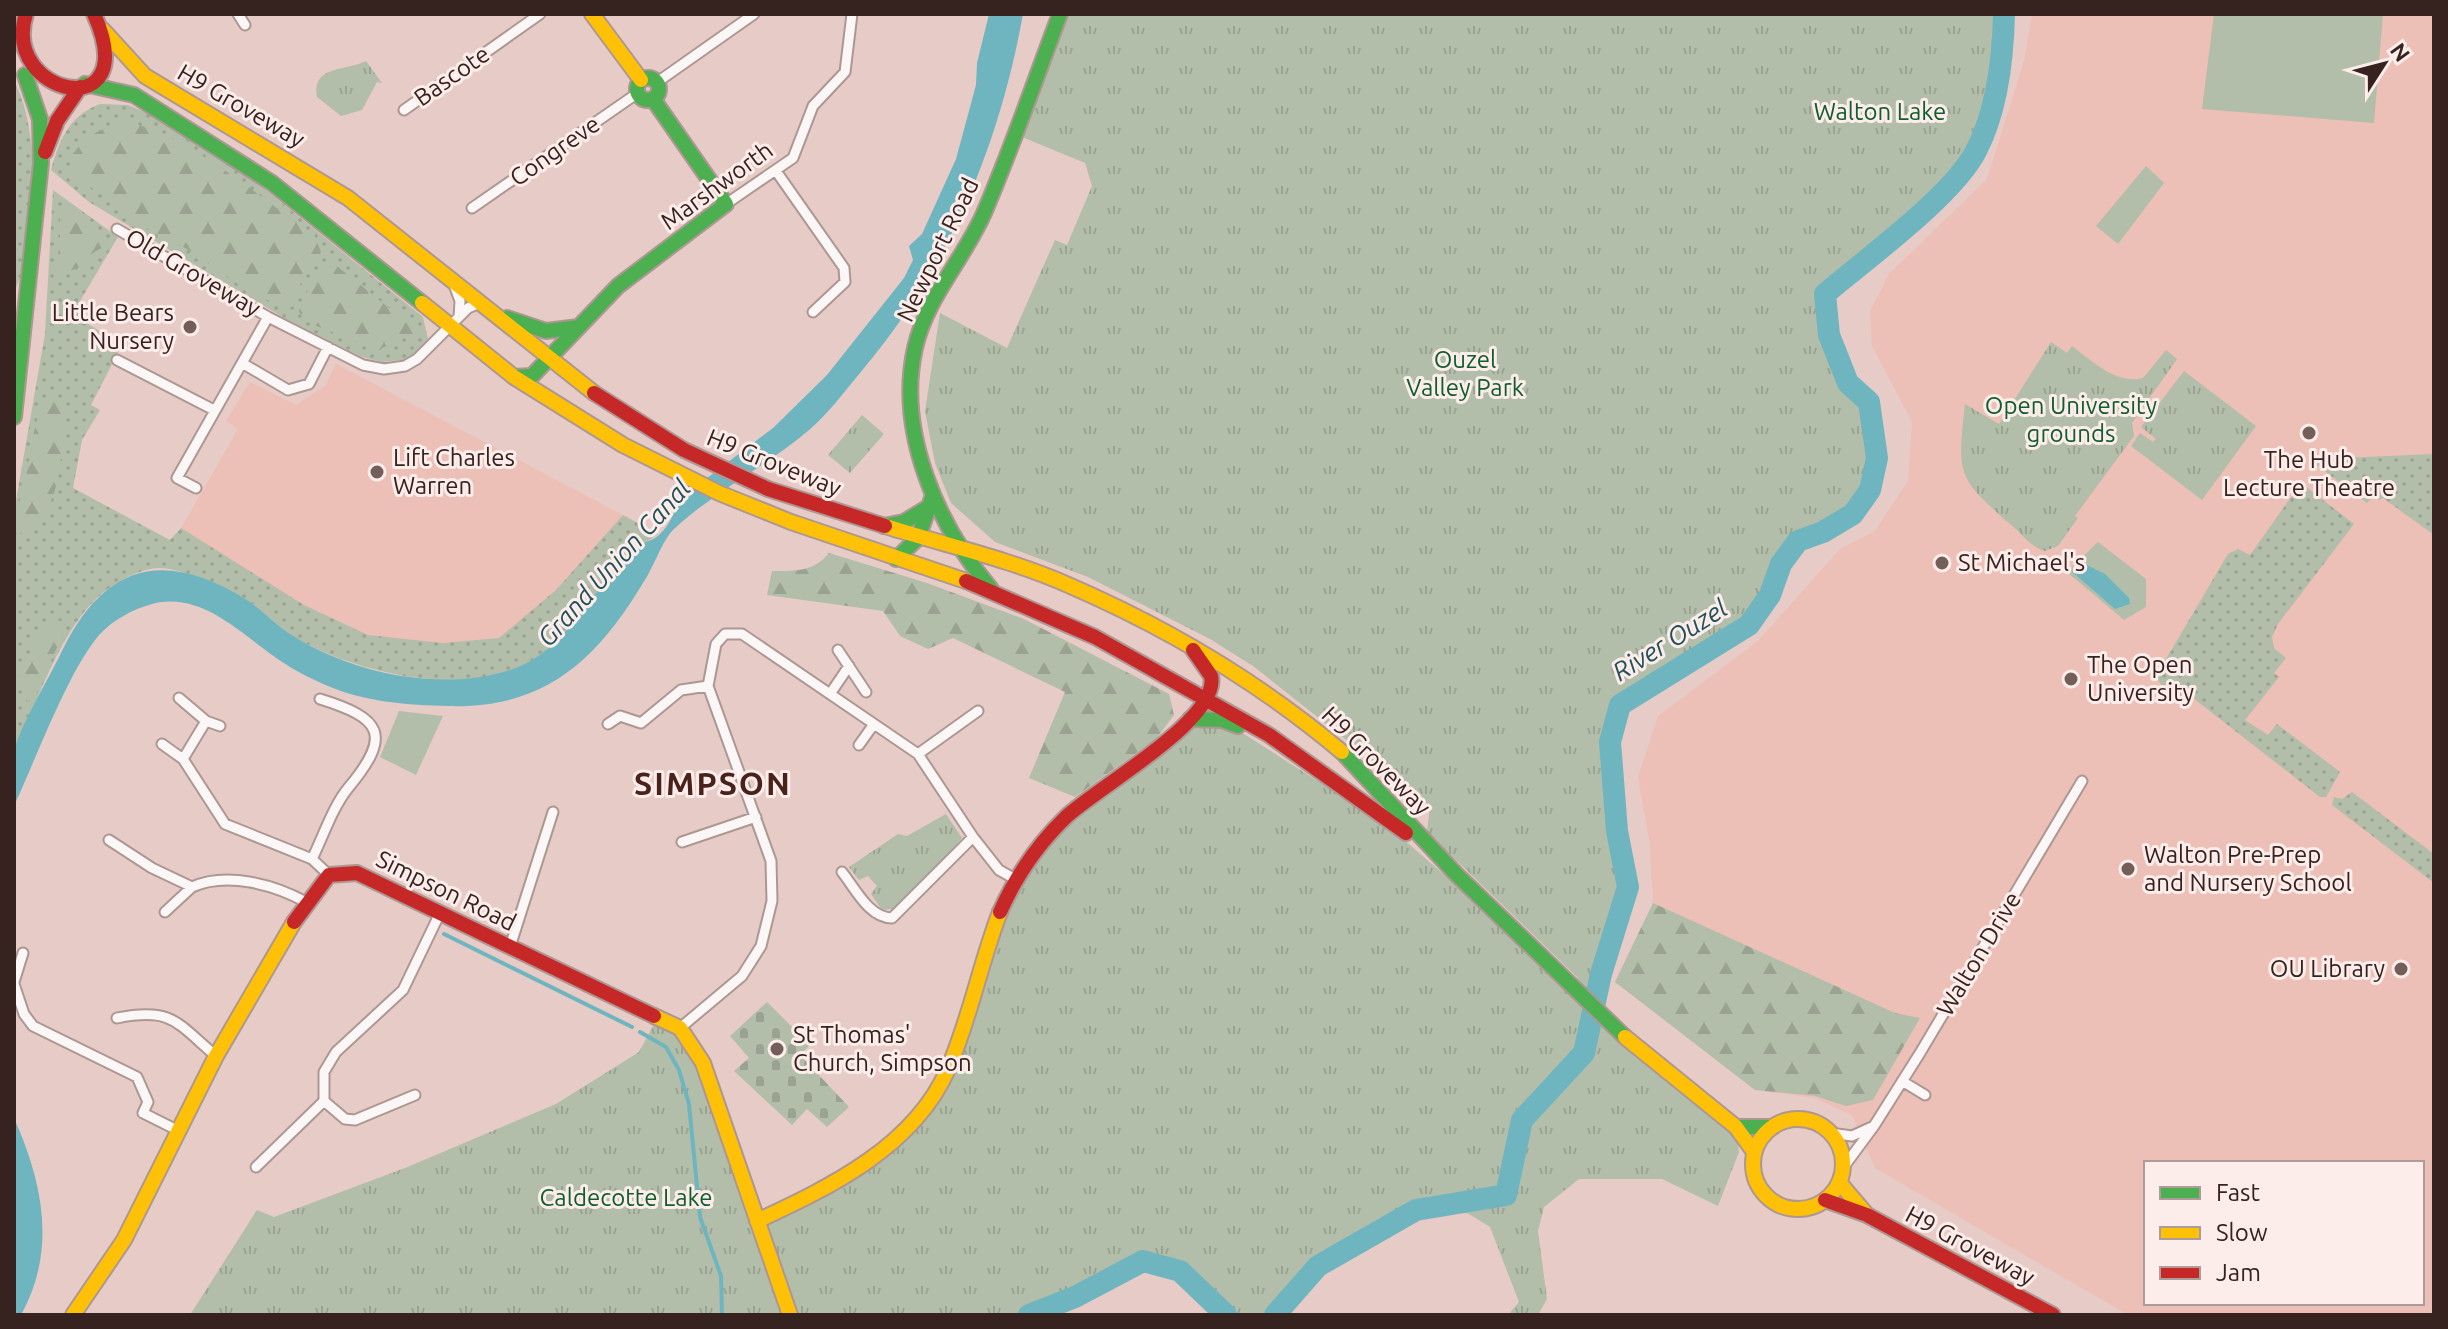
<svg xmlns="http://www.w3.org/2000/svg" width="2448" height="1329" font-family="Ubuntu,sans-serif">
	<defs>
		<pattern id="grass-dots" width="8" height="8" patternUnits="userSpaceOnUse" patternTransform="scale(2)"><rect width="8" height="8" fill="#b2bea9"/><path d="M2 2h.1M6 6h.1" fill="none" stroke="#9aa391" stroke-width="1.8" stroke-linecap="round"/></pattern>
		<pattern id="forest-firs" width="22" height="20" patternUnits="userSpaceOnUse" patternTransform="scale(2)"><rect width="22" height="20" fill="#b2bea9"/><path d="M5 1l3.5 6h-7zM16 11l3.5 6h-7z" fill="#9aa391"/></pattern>
		<pattern id="cemetery-stones" width="16" height="16" patternUnits="userSpaceOnUse" patternTransform="scale(2)"><rect width="16" height="16" fill="#b2bea9"/><path d="M2 7V4a2 2 0 0 1 4 0v3zM10 15v-3a2 2 0 0 1 4 0v3z" fill="#9aa391"/></pattern>
		<pattern id="park-tufts" width="24" height="20" patternUnits="userSpaceOnUse" patternTransform="scale(2)"><rect width="24" height="20" fill="#b2bea9"/><path d="M3 7l-1-3M5 7V3M7 7l1-3M15 17l-1-3M17 17v-4M19 17l1-3" fill="none" stroke="#9aa391"/></pattern>
	</defs>
	<rect width="100%" height="100%" fill="#e7cbc6"/>
	<path fill="#ecbfb7" fill-rule="evenodd" d="M2032 14H2434V1315H2128L1875 1168 1852 1115 1814 1098 1755 1090 1615 982 1653 903 1650 845 1638 777 1658 716 1758 641 1840 549 1875 531 1908 481 1912 422 1872 346 1870 311 1889 274 1987 179 2024 61ZM2146 1163H2422V1303H2146Z
		M336 364 623 515 556 590 499 638 443 643 368 635 304 605 180 530 238 429 226 421 250 382 296 405 325 386Z"/>
	<path fill="url(#grass-dots)" d="M14 81C40 125 40 248 14 291Z
		M100 104 128 105 157 117 260 185 423 317 428 339 409 359 382 362 362 357 286 319 89 202 51 170C60 138 69 116 100 104Z
		M53 190 118 237 80 301 88 324 122 345 91 405 100 410 82 440 73 488 170 540 181 528 304 605 368 635 443 643 499 638 556 590 623 515 658 534C603 569 577 645 513 670 449 694 353 671 296 638 279 628 265 611 248 601 226 589 194 574 169 569 145 563 109 585 93 602 58 637 35 707 14 752V512L45 334Z
		M2434 454V535L2383 498 2379 500 2373 496 2367 503 2314 463 2319 459Z
		M2301 483 2354 524 2278 624 2272 637 2274 648 2286 658 2274 673 2279 677 2245 720 2268 735 2277 724 2340 772 2326 797H2320L2193 698 2187 705 2161 685 2156 676 2228 554 2238 549 2250 555Z
		M2352 792 2434 854V883L2332 805 2334 797 2342 799Z"/>
	<path fill="url(#forest-firs)" d="M120 120C192 135 254 195 314 234L321 252 302 280 294 306 286 309 245 289 189 250 148 229 74 175 71 156 86 138Z
		M62 203 92 224 94 236 106 234 104 247 92 253 89 262 58 277 53 275 61 244 59 230Z
		M333 263 419 332 377 350 304 321 299 311 310 286Z
		M65 400C61 441 65 486 40 522 35 530 21 530 14 537 14 516 20 501 25 481 32 452 31 428 45 401Z
		M829 553 927 583 1024 619 1169 694 1174 715 1156 739 1075 797 1029 778 1065 692 953 638 928 649 900 636 883 611 767 595 772 571C795 571 814 572 829 553Z
		M69 620 36 695 28 702 17 681 21 665 32 658 31 645 54 622Z
		M1653 903 1895 1013 1920 1018 1873 1100 1846 1106 1815 1096 1755 1090 1615 982Z"/>
	<path fill="url(#cemetery-stones)" d="M767 1002 810 1045 800 1055 849 1107 827 1127 807 1109 792 1125 734 1071 749 1058 730 1036Z"/>
	<path fill="url(#park-tufts)" d="M1070 14H2004C2003 58 1997 111 1976 151 1953 196 1866 259 1826 294L1830 335 1848 383 1869 402 1878 438 1870 490 1853 514 1823 532 1798 541 1781 564 1770 595 1749 625 1620 705 1610 741 1617 831 1628 887 1594 1007 1736 1127 1739 1152 1718 1206 1662 1179H1579L1544 1207 1538 1231 1547 1299 1538 1315H1508L1519 1302 1490 1227 1469 1214 1442 1206 1416 1210 1318 1266 1275 1315H1226L1180 1271 1143 1261 1075 1297 1029 1315H190L257 1210 274 1217 405 1168 556 1104 639 1052 659 1015 693 1043 757 1221 836 1183 936 1093 992 928 1038 847 1179 728 1218 725 1241 732 1388 826 1574 987 1578 978 1427 832 1430 806 1253 666 1210 639 1088 577 995 542 951 503 935 463 925 411 940 313 1007 348 1055 240 1067 245 1092 186 1085 163 1022 137 1063 23Z
		M366 61 382 83 377 82 362 110 341 116 317 97C311 65 347 71 366 61Z
		M2051 342 2067 353 2072 346C2092 361 2117 385 2143 378L2166 350 2177 359 2132 423 2134 436 2075 516 2078 518 2058 546 2045 551C2032 548 2021 533 2010 524 1957 478 1957 475 1965 404L1999 424Z
		M2184 371 2256 426 2202 500 2131 446 2140 433 2153 442 2156 439 2141 427Z
		M862 415 884 434 850 473 828 455Z
		M946 814 962 838 899 908 882 910 871 894 877 886 868 876 859 880 849 867 898 834 907 836Z"/>
	<path fill="#b2bea9" d="M2214 14H2383L2374 123 2202 109Z
		M2146 166 2164 183 2118 244 2096 226Z
		M2098 542 2146 579V607L2124 620 2067 572Z
		M399 711 443 716 416 775 380 757Z"/>
	<path fill="#6fb5c0" d="M989 14H1023C999 147 948 269 860 373 844 392 829 413 809 430 767 466 713 492 673 530 662 541 653 569 643 583 596 661 544 709 448 706 408 705 365 702 328 686 314 680 299 673 287 665 246 640 205 590 152 604 133 609 113 620 100 634 69 669 35 761 14 806 14 789 10 767 14 751 21 724 48 680 61 653 104 563 164 548 247 600 264 611 278 627 295 637 354 674 443 692 510 670 568 652 593 586 634 549 642 542 654 541 660 534 672 523 675 506 686 494L773 428 827 375 904 278 913 260 909 246 922 234 956 159 976 85 977 63Z
		M2081 562 2105 574 2129 598 2130 604 2115 609 2071 571Z
		M14 1118C43 1183 57 1250 21 1315H14Z"/>
	<g fill="none" stroke-linecap="round" stroke-linejoin="round">
		<path stroke="#6fb5c0" stroke-width="4" d="M444 934 632 1027
			M640 1032 666 1047 679 1070 689 1104 700 1217 721 1276 722 1315"/>
		<path stroke="#6fb5c0" stroke-width="22" d="M1029 1315 1075 1297 1143 1261 1180 1271 1226 1315
			M1275 1315 1318 1266 1416 1210 1506 1195 1522 1120 1584 1053 1601 974 1628 887 1617 831 1610 742 1620 705 1749 625 1770 595 1781 564 1798 541 1823 532 1853 514 1870 490 1877 458 1869 402 1848 383 1829 335 1825 294C1866 259 1953 196 1976 151 1997 111 2003 58 2004 14"/>
		<defs>
			<path id="street" d="M238 14 245 25
				M656 83 754 14
				M404 110 540 14
				M776 171 844 268 845 282 813 312
				M726 204 793 158 813 106 845 72 852 14
				M472 208 632 97 639 96
				M117 229 268 317 363 365 384 369 405 366 417 359 468 308 482 302
				M453 282 460 301 459 317
				M117 360 214 410
				M242 363 288 390 309 384 328 347
				M196 488 177 478 268 317
				M838 650 866 692
				M830 694 849 666
				M179 698 206 721 220 726
				M206 721 183 759 225 824 312 859 329 875
				M608 724 620 716 641 723 681 690 708 686
				M162 744 183 759
				M859 745 874 724
				M918 754 978 711
				M109 840 152 868 192 887C227 871 275 885 306 902
				M682 842 756 817
				M312 859C323 837 333 806 349 787 393 734 381 718 320 699
				M842 872C855 888 869 918 892 918L973 837
				M165 912 192 887
				M510 947 553 812
				M14 982 23 953
				M14 984 24 1014 33 1026 137 1077 148 1102 143 1113 177 1130
				M117 1018C172 1007 176 1022 216 1056
				M680 1028 742 976 761 946 772 901 771 861 708 686 716 644 725 634H742L918 754 973 837 999 870 1015 879
				M1902 1081 1925 1095
				M324 1101 345 1119 355 1120 415 1095
				M1830 1133 1852 1136 1874 1126
				M256 1167 324 1101V1072L336 1052 403 990 440 913
				M1843 1168 1874 1126 1920 1053 2082 781"/>
			<path id="fast" d="M637 89a11 11 0 1 1 22 0a11 11 0 1 1-22 0Z
				M85 84 134 95 272 183 422 303
				M507 318 546 331 579 327
				M514 377 532 376 618 286 726 204 653 99
				M14 417 41 163 40 119 25 75
				M884 526 904 522 927 508
				M896 559 918 538 933 495
				M991 589C938 526 896 432 915 348 926 298 964 259 984 213 1012 148 1035 80 1060 14
				M1190 719 1222 720 1238 726
				M1342 752 1456 874 1625 1037
				M1736 1127H1773"/>
			<path id="slow" d="M592 14 641 80
				M103 30 145 76 348 198 594 393
				M422 303 514 377 623 445 719 493 791 522 966 581
				M885 526C945 545 1009 559 1066 584 1166 627 1259 682 1342 752
				M654 1016 680 1028 703 1063 790 1315
				M1625 1037 1736 1127 1754 1152
				M1753 1164a45 45 0 1 1 90 0a45 45 0 1 1-90 0Z
				M1839 1182 1867 1215
				M757 1221C830 1187 914 1147 948 1069 970 1019 980 964 1000 912
				M73 1315 124 1240 216 1056 294 922"/>
			<path id="jam" d="M26 14C0 96 145 128 94 14
				M45 152 57 121 80 87
				M594 393 684 450 768 489 885 526
				M966 581 1095 637 1269 735 1406 833
				M1000 912C1016 876 1037 845 1066 817 1096 788 1221 719 1211 676L1193 650
				M294 922 329 875 357 873 654 1016
				M1825 1200 1867 1215 2053 1315"/>
		</defs>
		<use href="#street" stroke="#ad9793" stroke-width="13"/>
		<use href="#fast" stroke="#ad9793" stroke-width="18"/>
		<use href="#slow" stroke="#ad9793" stroke-width="18"/>
		<use href="#jam" stroke="#ad9793" stroke-width="18"/>
		<use href="#street" stroke="#fbf7f6" stroke-width="9"/>
		<use href="#fast" stroke="#4caf50" stroke-width="14"/>
		<use href="#slow" stroke="#ffc107" stroke-width="14"/>
		<use href="#jam" stroke="#c62828" stroke-width="14"/>
	</g>
	<g fill="#745e5a" stroke="#fdedea" stroke-width="3">
		<circle cx="190" cy="327" r="8"/>
		<circle cx="2309" cy="433" r="8"/>
		<circle cx="377" cy="472" r="8"/>
		<circle cx="1942" cy="563" r="8"/>
		<circle cx="2071" cy="679" r="8"/>
		<circle cx="2128" cy="869" r="8"/>
		<circle cx="2401" cy="969" r="8"/>
		<circle cx="777" cy="1049" r="8"/>
	</g>
	<g text-anchor="middle" stroke-width="6" stroke-linejoin="round" paint-order="stroke">
		<g font-size="24" fill="#362320" stroke="#fdedea">
			<text transform="translate(452 76) rotate(-35)" y="8">Bascote</text>
			<text transform="translate(241 106) rotate(30)" y="8">H9 Groveway</text>
			<text transform="translate(555 151) rotate(-35)" y="8">Congreve</text>
			<text transform="translate(717 186) rotate(-36)" y="8">Marshworth</text>
			<text transform="translate(938 250) rotate(-64)" y="8">Newport Road</text>
			<text transform="translate(193 273) rotate(30)" y="8">Old Groveway</text>
			<text transform="translate(774 463) rotate(22)" y="8">H9 Groveway</text>
			<text transform="translate(1376 761) rotate(45)" y="8">H9 Groveway</text>
			<text transform="translate(446 891) rotate(26)" y="8">Simpson Road</text>
			<text transform="translate(1979 954) rotate(-59)" y="8">Walton Drive</text>
			<text transform="translate(1970 1246) rotate(28)" y="8">H9 Groveway</text>
		</g>
		<g font-size="24" fill="#105e2e" stroke="#fdedea">
			<text x="1880" y="120">Walton Lake</text>
			<text x="1465" y="368">Ouzel<tspan x="1465" dy="28">Valley Park</tspan></text>
			<text x="2071" y="414">Open University<tspan x="2071" dy="28">grounds</tspan></text>
			<text x="626" y="1206">Caldecotte Lake</text>
		</g>
		<g font-size="24" fill="#362320" stroke="#fdedea" text-anchor="start">
			<text x="174" y="321" text-anchor="end">Little Bears<tspan x="174" dy="28">Nursery</tspan></text>
			<text x="393" y="466">Lift Charles<tspan x="393" dy="28">Warren</tspan></text>
			<text x="2309" y="468" text-anchor="middle">The Hub<tspan x="2309" dy="28">Lecture Theatre</tspan></text>
			<text x="1958" y="571">St Michael's</text>
			<text x="2087" y="673">The Open<tspan x="2087" dy="28">University</tspan></text>
			<text x="2144" y="863">Walton Pre-Prep<tspan x="2144" dy="28">and Nursery School</tspan></text>
			<text x="2385" y="977" text-anchor="end">OU Library</text>
			<text x="793" y="1043">St Thomas'<tspan x="793" dy="28">Church, Simpson</tspan></text>
		</g>
		<g font-size="26" font-style="italic" fill="#215159" stroke="#fdedea">
			<text transform="translate(614 563) rotate(-48)" y="9">Grand Union Canal</text>
			<text transform="translate(1670 640) rotate(-32)" y="9">River Ouzel</text>
		</g>
		<g font-size="32" font-weight="bold" letter-spacing="2" fill="#49221c" stroke="#fdedea">
			<text x="713" y="795">SIMPSON</text>
		</g>
	</g>
	<rect width="2448" height="1329" fill="none" stroke="#362320" stroke-width="32"/>
	<rect x="2144" y="1161" width="280" height="144" fill="#fdedea" stroke="#ad9c99" stroke-width="2"/>
	<rect x="2160" y="1187" width="40" height="12" fill="#4caf50" stroke="#ad9c99" stroke-width="2"/>
	<text x="2216" y="1201" font-size="24" fill="#362320">Fast</text>
	<rect x="2160" y="1227" width="40" height="12" fill="#ffc107" stroke="#ad9c99" stroke-width="2"/>
	<text x="2216" y="1241" font-size="24" fill="#362320">Slow</text>
	<rect x="2160" y="1267" width="40" height="12" fill="#c62828" stroke="#ad9c99" stroke-width="2"/>
	<text x="2216" y="1281" font-size="24" fill="#362320">Jam</text>
	<g transform="translate(2384 64) rotate(54)" stroke="#fdedea" stroke-width="6" paint-order="stroke">
	<path d="M0-6L14 30L0 20L-14 30Z" fill="#362320"/>
	<text y="-12" font-size="22" font-weight="bold" text-anchor="middle" fill="#362320">N</text>
	</g>
</svg>
